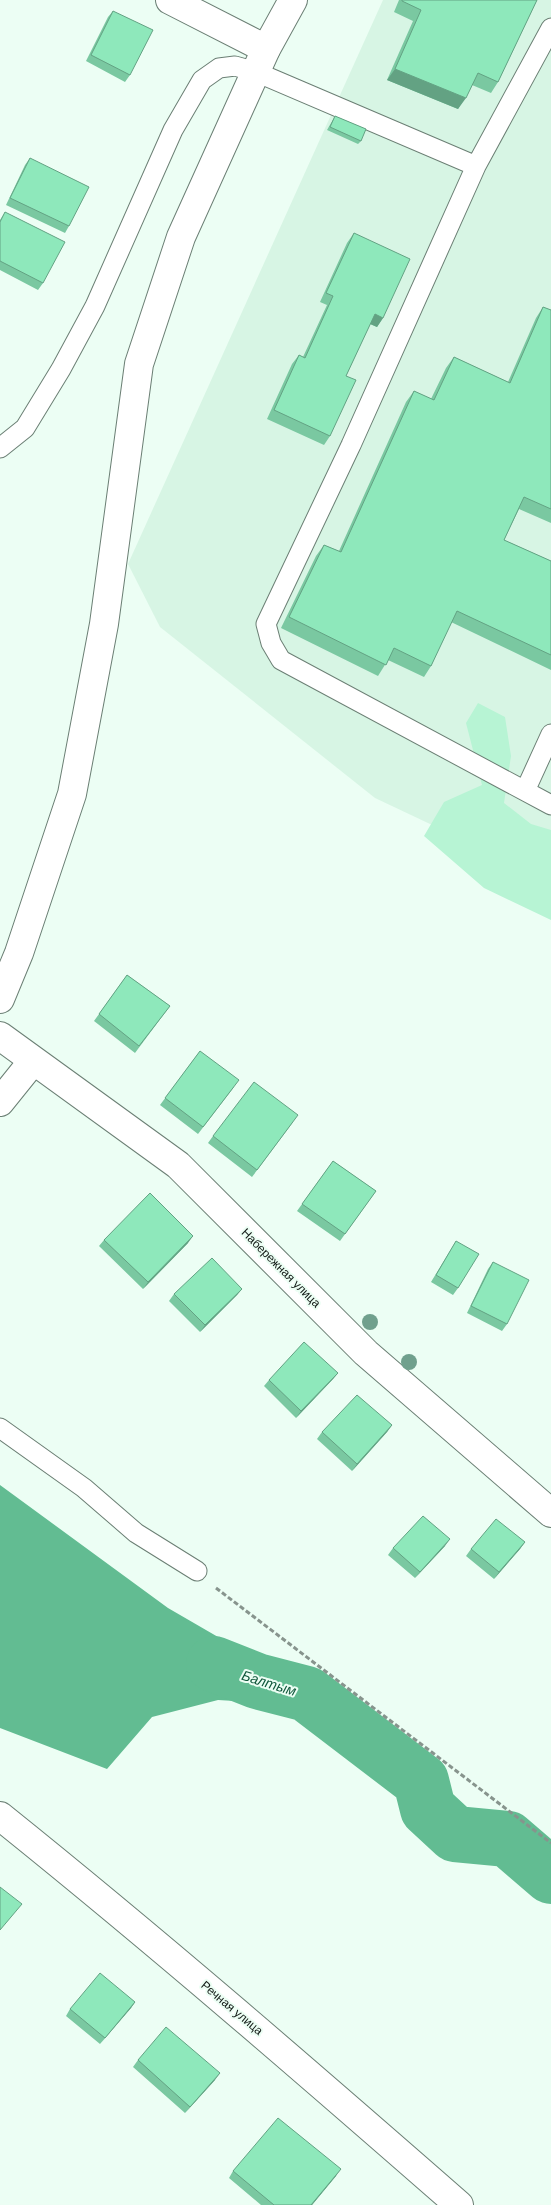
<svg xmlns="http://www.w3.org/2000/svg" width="551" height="2205" font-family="Helvetica,sans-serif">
	<rect width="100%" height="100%" fill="#ecfef4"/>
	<path fill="#d7f5e4" d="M383 0H551V881L375 798 160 627 128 564Z"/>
	<path fill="#b7f4d4" d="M478 703 505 717 511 756 504 803 531 824 551 830V920L484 888 424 836 444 802 482 785 466 723Z"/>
	<path fill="#62bc92" d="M0 1485 168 1608 289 1678 283 1704 218 1700 152 1717 107 1769 0 1728Z"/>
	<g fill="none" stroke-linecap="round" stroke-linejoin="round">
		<path stroke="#62bc92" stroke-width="56" d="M214 1664 257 1681 307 1694 421 1781 428 1809 455 1834 508 1839 551 1876"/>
		<defs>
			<path id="service" d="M551 28 476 166 351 445 266 624 271 643 281 660 551 805
				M0 448 25 428 61 369 95 306 173 130 202 80 219 68 235 66 256 72 476 166
				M525 791 551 734
				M0 1428 84 1488 136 1533 197 1571"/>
			<path id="minor" d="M170 0 266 49
				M0 1102 33 1061
				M0 1816C157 1942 308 2073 459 2205"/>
			<path id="tertiary" d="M0 999 19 953 72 794 104 624 139 364 181 237 266 49 293 0
				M0 1036 178 1165 366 1353 551 1513"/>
		</defs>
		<use href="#service" stroke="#6b7f74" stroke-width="21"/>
		<use href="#minor" stroke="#6b7f74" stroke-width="30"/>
		<use href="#tertiary" stroke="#6b7f74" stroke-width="30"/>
		<path stroke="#87948d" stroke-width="3" stroke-dasharray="5 2.5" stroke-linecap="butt" d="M216 1588 551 1843"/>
		<use href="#service" stroke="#fff" stroke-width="19"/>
		<use href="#minor" stroke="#fff" stroke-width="28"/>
		<use href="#tertiary" stroke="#fff" stroke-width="28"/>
	</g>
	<g fill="#70a08d">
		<circle cx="370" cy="1322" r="8"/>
		<circle cx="409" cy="1362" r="8"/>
	</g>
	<path fill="#7ac8a1" d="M399 0H537L498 82 491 93 472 85 458 109 387 80 413 21 394 12Z
		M113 11 130 75 125 82 86 61 108 17Z
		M335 116 361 141 358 144 327 130Z
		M30 158 69 226 65 233 6 205 25 165Z
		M5 212 43 283 38 290 0 270V220Z
		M354 233 383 318 377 327 370 324 346 376 330 436 324 445 267 419 292 364 299 355 303 357 327 305 320 302 347 243Z
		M543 307 551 310V523L519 509 504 540 551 561V670L451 622 431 666 424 677 388 660 378 676 281 628 316 556 324 545 339 551 406 402 414 391 431 399 446 368 454 357 508 382 536 318Z
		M127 975 170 1006 135 1053 94 1021Z
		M200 1051 234 1087 198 1134 160 1105Z
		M293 1122 252 1177 208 1143 213 1136Z
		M333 1161 376 1191 340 1241 297 1211Z
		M104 1240 188 1243 143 1289 99 1246Z
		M456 1241 458 1288 453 1295 431 1282Z
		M493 1262 507 1324 502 1331 467 1313 488 1269Z
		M242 1289 237 1295 200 1332 169 1301 174 1294Z
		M338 1373 333 1379 296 1418 264 1386 269 1380Z
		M392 1425 387 1432 352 1471 317 1439 322 1432Z
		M525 1542 520 1549 494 1579 466 1556 471 1549Z
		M445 1546 415 1578 388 1555 393 1548Z
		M135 2002 131 2008 100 2044 66 2016 70 2009Z
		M138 2060 215 2080 185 2113 133 2067Z
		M233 2171 336 2176 312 2205H261L229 2178Z"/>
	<path fill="#63a283" d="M395 69 466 98 458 109 387 80Z
		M375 314 383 318 377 327 368 323Z
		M193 1236 188 1243 143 1289 148 1282Z
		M242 1289 237 1295 200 1332 205 1325Z
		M338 1373 333 1379 296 1418 301 1411Z
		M392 1425 387 1432 352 1471 357 1464Z
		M450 1539 445 1546 415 1578 420 1572Z
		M525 1542 520 1549 494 1579 499 1572Z
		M135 2002 131 2008 100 2044Z
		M220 2073 215 2080 185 2113 190 2107Z
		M341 2169 336 2176 312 2205H311Z"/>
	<path fill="#8ee8bb" stroke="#63a283" d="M402 0H537L498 82 478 73 466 98 395 69 421 10 402 1Z
		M113 11 153 30 130 75 91 55Z
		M335 116 366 129 361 141 330 127Z
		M30 158 89 187 69 226 10 198Z
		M5 212 65 242 43 283 0 261V222Z
		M354 233 410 259 383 318 375 314 346 376 356 380 330 436 274 410 299 355 305 358 333 296 326 293Z
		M543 307 551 310V509L524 497 504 540 551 561V655L457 611 431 666 394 648 386 665 289 617 324 545 341 552 414 391 434 400 454 357 510 383Z
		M127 975 170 1006 139 1046 99 1014Z
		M200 1051 239 1080 203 1127 165 1098Z
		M254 1082 298 1115 257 1170 213 1136Z
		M333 1161 376 1191 345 1234 302 1204Z
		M150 1193 193 1236 148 1282 104 1240Z
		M456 1241 479 1254 458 1288 436 1275Z
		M212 1258 242 1289 205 1325 174 1294Z
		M493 1262 529 1280 507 1324 471 1306Z
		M304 1342 338 1373 301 1411 269 1380Z
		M357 1395 392 1425 357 1464 322 1432Z
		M423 1516 450 1539 420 1572 393 1548Z
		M496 1519 525 1542 499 1572 471 1549Z
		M0 1887 22 1904 0 1930Z
		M100 1973 135 2002 105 2038 70 2009Z
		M166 2027 220 2073 190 2107 138 2060Z
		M278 2118 341 2169 311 2205H274L233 2171Z"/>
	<g text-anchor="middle" stroke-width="4" stroke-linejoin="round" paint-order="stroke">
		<g font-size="12" fill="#111915" stroke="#ecfef4">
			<text transform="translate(281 1268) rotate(45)" y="4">Набережная улица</text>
			<text transform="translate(232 2008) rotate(40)" y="4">Речная улица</text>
		</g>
		<g font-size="14" font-style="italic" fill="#10573b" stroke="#ecfef4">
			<text transform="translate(269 1683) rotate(17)" y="5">Балтым</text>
		</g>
	</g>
</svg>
